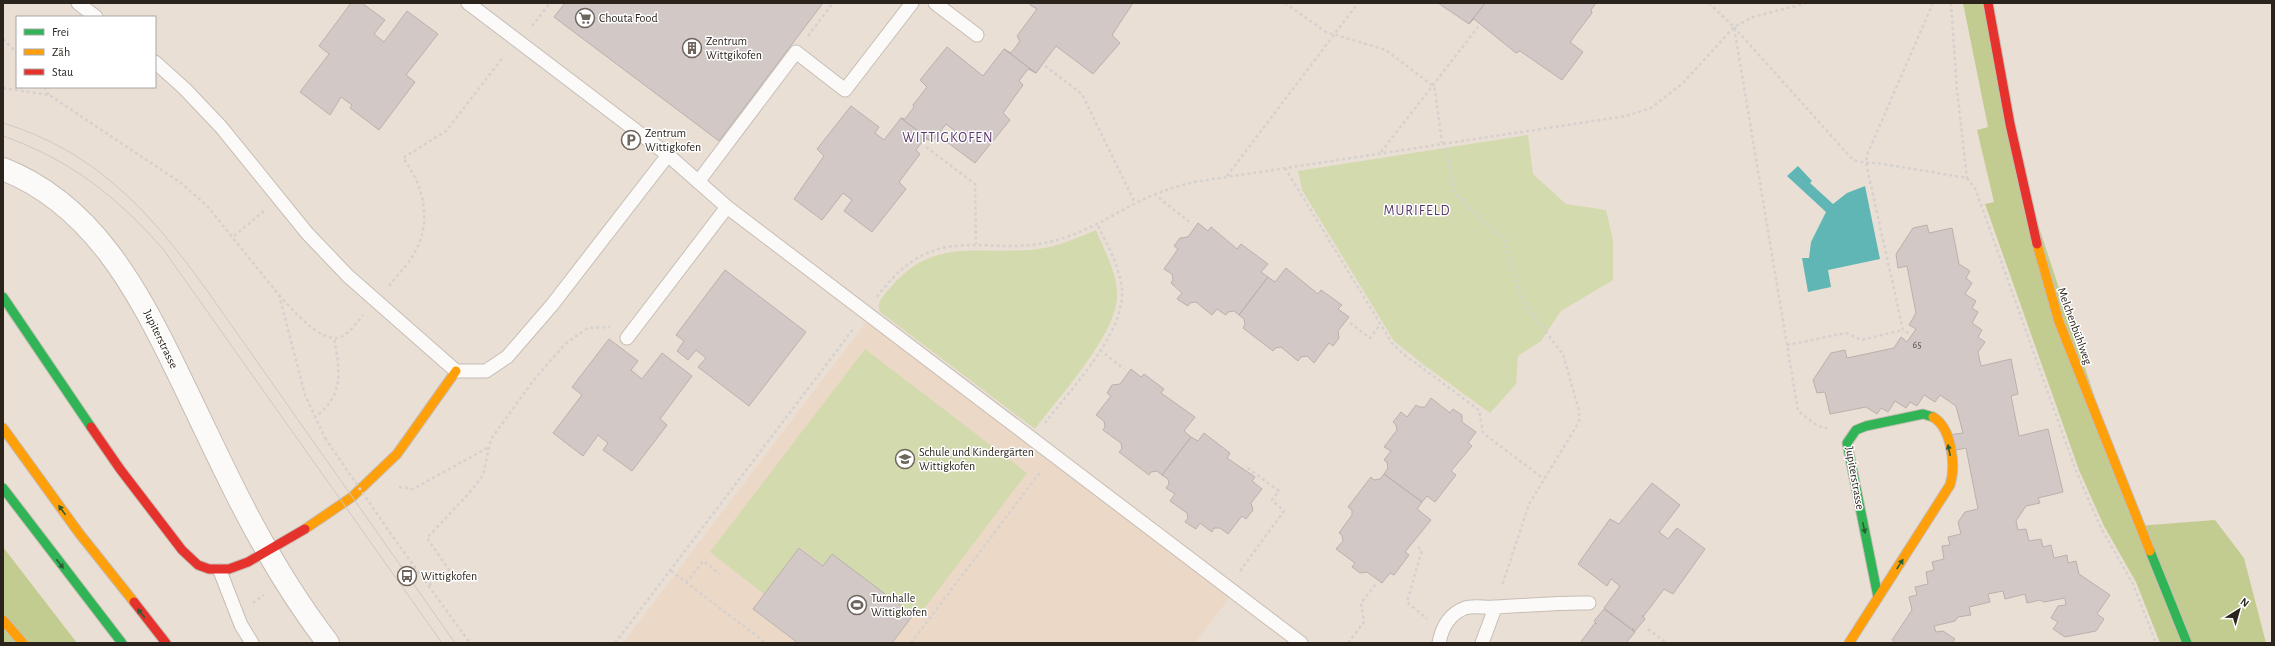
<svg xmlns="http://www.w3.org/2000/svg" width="2275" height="646" font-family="'Alegreya Sans',sans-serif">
	<rect width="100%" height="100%" fill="#eadfd4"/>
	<path fill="#ecd8c6" d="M867 321 1230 597 1195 643H623Z"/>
	<path fill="#d3daae" d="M1528 135 1533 174 1566 204 1606 210 1613 240V280L1561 311 1541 341 1518 356 1516 384 1490 413 1424 365 1394 341 1302 190 1298 171Z
		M1096 230C1104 250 1116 270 1117 293 1120 331 1058 398 1035 429L880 312C876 303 883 296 889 289 938 230 988 260 1050 247 1066 243 1081 236 1096 230Z
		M865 349 1027 473 917 618 913 615 892 643H865L802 595 823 565 800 547 764 594 710 552Z"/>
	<path fill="#c3cc90" d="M1963 3H1985L2010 139 2137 526 2215 520 2244 558 2266 643H2160L2136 582 2104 526 2079 470 1985 204 1994 202 1977 130 1988 127Z
		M3 547 77 643H3Z"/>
	<path fill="#60b6b5" d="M1798 166 1812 181 1810 183 1833 204 1847 193 1865 186 1880 259 1828 270 1831 287 1808 292 1802 258H1809L1811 242 1826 212 1787 176Z"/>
	<path fill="#d2c9c7" stroke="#bab0ae" d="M351 3H362L385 20 374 34 384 42 407 11 438 34 406 75 415 82 379 130 350 108 352 105 341 97 330 115 300 92 329 54 319 46Z
		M565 3H823L719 141 554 17Z
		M1031 3H1133L1112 35 1120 43 1093 74 1056 46 1036 73 1004 49 1011 53 1020 41 1017 36 1037 9 1030 5Z
		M1438 3H1485L1469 24Z
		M1485 3H1596L1591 10 1592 13 1570 42 1583 52 1562 80 1520 51 1516 53 1474 19 1469 24Z
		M947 47 983 76 1004 49 1036 73 1028 69 1019 81 1023 85 1003 113 1010 120 975 163 947 142 955 131 946 124 932 142 901 118 905 119 914 107 913 105 927 87 920 80Z
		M851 106 879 127 875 133 884 140 901 118 932 142 925 138 916 150 920 154 899 182 906 189 872 232 844 211 852 200 843 193 822 220 794 199 824 156 817 149Z
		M1198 223 1208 231 1211 227 1237 249 1241 244 1268 264 1261 272 1268 277 1239 315 1234 311 1228 312 1226 315 1217 309 1212 315 1196 302 1190 303 1188 306 1177 299 1182 293 1171 283 1173 280 1172 274 1164 269 1178 249 1174 246 1180 238 1188 237Z
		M1927 225 1929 233 1952 228 1959 264 1970 271 1966 278 1972 283 1965 294 1976 301 1972 308 1978 312 1972 323 1982 330 1978 337 1985 342 1978 352 1981 366 2011 359 2018 394 2011 396 2019 436 2048 429 2063 492 2038 498 2040 503 2026 506 2016 521 2018 530 2026 529 2029 541 2041 539 2043 547 2051 545 2054 558 2067 555 2068 563 2076 561 2079 574 2110 595 2097 614 2104 619 2096 631 2065 637 2053 629 2058 622 2051 618 2058 606 2066 605 2065 598 2044 602 2040 600 2027 603 2025 594 2005 599 2003 591 1988 594 1990 602 1969 607 1971 615 1958 617 1955 621 1934 626 1936 632 1943 631 1955 639 1952 643H1896L1892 640 1912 610 1909 597 1917 595 1915 587 1928 584 1926 572 1934 570 1932 562 1944 559 1942 546 1950 545 1948 537 1961 534 1958 522 1965 512 1978 509 1966 448 1951 451 1948 435 1963 433 1956 406 1940 395 1935 402 1924 395 1917 406 1910 402 1906 408 1895 401 1888 412 1881 408 1877 414 1866 407 1830 414 1825 392 1817 393 1813 380 1831 353 1845 350 1847 358 1894 348 1901 337 1907 342 1916 329 1909 325 1916 313 1907 266 1898 268 1896 254 1913 228Z
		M1286 268 1318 294 1321 290 1342 305 1338 309 1349 317 1338 331 1339 338 1333 346 1329 343 1314 363 1307 356 1301 357 1298 361 1281 347 1275 348 1273 351 1243 328 1245 325 1244 319 1239 315 1268 277 1275 282Z
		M725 270 806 332 749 406 698 367 706 358 696 350 688 360 677 351 684 341 676 335Z
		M609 339 638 361 631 370 642 379 662 353 692 376 660 419 667 425 632 471 603 450 608 443 598 435 583 456 553 433 582 395 572 387Z
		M1131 369 1141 377 1144 374 1164 389 1161 393 1195 417 1184 431 1191 437 1162 475 1157 471 1151 472 1149 475 1119 452 1122 449 1121 443 1103 430 1105 427 1104 421 1096 415 1111 396 1107 393 1112 385 1120 384Z
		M1431 398 1450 413 1453 409 1462 415V422L1476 432 1468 443 1472 446 1451 471 1456 475 1435 502 1427 496 1422 502 1384 474 1388 468 1387 462 1384 460 1391 451 1384 447 1397 430 1396 425 1393 422 1401 412 1407 417 1416 405 1419 407H1425Z
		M1204 433 1230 453 1227 458 1255 477 1252 481 1262 489 1251 503 1253 510 1246 519 1242 516 1228 534 1220 528H1214L1212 532 1200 523 1196 529 1185 522 1188 518 1187 513 1170 501 1175 494 1166 488 1169 484 1168 479 1162 475 1191 437 1198 441Z
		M1384 474 1422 502 1417 509 1431 520 1405 552 1409 555 1394 575 1390 573 1382 583 1367 572 1360 573 1352 567 1355 563 1336 549 1343 541 1342 535 1339 533 1352 515V510L1348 507 1371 477 1374 480 1380 479Z
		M1652 483 1680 505 1659 532 1668 539 1677 528 1705 549 1673 594 1664 589 1643 617 1642 615 1645 619 1635 631 1632 628 1635 632 1604 608 1620 586 1611 579 1607 586 1578 564 1610 519 1619 524Z
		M799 548 823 566 832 554 913 615 892 643H798L753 609Z
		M1604 609 1635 632 1626 643H1580L1595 623 1597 624 1594 621Z"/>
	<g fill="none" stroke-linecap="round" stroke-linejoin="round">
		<defs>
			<path id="lane" d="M78 3 96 17
				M468 3 668 155 727 207 1301 643
				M935 3 977 35
				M155 62 185 89 221 127 307 233 348 276 456 371H486L507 357 552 305 668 155
				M698 182 796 52 845 90 912 3
				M627 338 727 207
				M220 571 241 625 252 643
				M1439 643C1442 627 1449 614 1465 608 1473 605 1486 608 1495 607 1527 606 1557 602 1589 603
				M1482 643 1495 608"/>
			<path id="street" d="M3 169C92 204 137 289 176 369 196 410 215 451 235 491 262 545 292 596 328 643"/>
			<path id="fast" d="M3 297 91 427
				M3 488 122 643
				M2150 551 2187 643
				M1878 597 1847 443 1856 430 1866 426 1923 414 1933 417"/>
			<path id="slow" d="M2037 244 2059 322 2150 551
				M3 428 79 533 134 602
				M305 529 352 497 397 454 456 371
				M3 620 23 643
				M1849 643 1950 485C1956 466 1952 428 1933 417"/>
			<path id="jam" d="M1988 3 2010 124 2037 244
				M91 427 120 469 182 550 198 565 209 569H229L248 562 305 529
				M134 602 166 643"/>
		</defs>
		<use href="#lane" stroke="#c6bdb5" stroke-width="15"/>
		<use href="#street" stroke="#c6bdb5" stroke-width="24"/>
		<use href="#fast" stroke="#c6bdb5" stroke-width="11"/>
		<use href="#slow" stroke="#c6bdb5" stroke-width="11"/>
		<use href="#jam" stroke="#c6bdb5" stroke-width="11"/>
		<path stroke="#d5d1cf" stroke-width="2.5" stroke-dasharray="3 3" stroke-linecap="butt" d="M1285 3 1326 32 1386 50 1433 86 1435 90 1442 143
			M1709 3 1734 27 1798 411 1818 426 1827 428
			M1933 3 1867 155 1866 163H1877L1967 178 1975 188 2076 471 2101 528 2133 584 2156 643
			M1951 3 1957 90 1967 178
			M532 26 550 3
			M1734 27 1853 160 1866 163 1903 330 1910 334
			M808 36 833 3
			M3 39 17 53
			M1045 66 1082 94 1135 203
			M44 87 49 95
			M3 88 49 95 181 183 208 207 279 295 305 395 325 438
			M1444 142 1455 194 1505 241 1519 292 1529 310 1563 354 1579 411V422L1529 504 1502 586
			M926 147 975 184 976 244
			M1381 152 1478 27
			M1285 168 1392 343 1402 353 1479 410 1483 433 1544 479
			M1227 176 1358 3
			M1154 194 1192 224
			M234 236 264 211
			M389 286C396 276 406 267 412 257 433 225 425 187 403 158L446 131 504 56
			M279 295C291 308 322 345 341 337 350 333 357 322 363 315
			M877 297C941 210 991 266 1069 236 1092 228 1113 215 1134 204 1153 194 1173 187 1194 182L1626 116 1651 108 1683 83 1734 27 1753 17 1807 3
			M1350 323 1370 338 1380 325
			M1787 345 1846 333 1861 340 1903 330
			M1100 350 1124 369
			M314 418C345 395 340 372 334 338
			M1045 423C1071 389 1125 333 1122 290 1120 267 1107 244 1097 224
			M399 487 413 489 489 447
			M393 537 470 643
			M1418 547 1422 550 1407 602 1427 619
			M671 571 766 643
			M1240 571 1284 511 1272 500 1279 491 1245 466
			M686 583 703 561 720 574
			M429 585 449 570 427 538 472 490 483 475 491 439 533 381 566 343 588 328 610 327
			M253 603 264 595
			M1648 629 1666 643
			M615 643 854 328
			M911 643 1041 471
			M1348 643 1364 622 1361 603 1376 584"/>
		<use href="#lane" stroke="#fcfaf9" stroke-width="13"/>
		<use href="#street" stroke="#fcfaf9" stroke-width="22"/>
		<use href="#fast" stroke="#30b455" stroke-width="9"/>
		<use href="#slow" stroke="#ff9f0a" stroke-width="9"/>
		<use href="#jam" stroke="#e5322d" stroke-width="9"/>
		<path stroke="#cdcac6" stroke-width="1" d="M3 123C96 151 151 213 206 289L455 643
			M3 136C71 160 116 196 163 249L442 643"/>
		<path stroke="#d5d1cf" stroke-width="2.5" stroke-dasharray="3 3" stroke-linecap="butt" d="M325 438 393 537"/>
	</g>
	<defs><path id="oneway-solid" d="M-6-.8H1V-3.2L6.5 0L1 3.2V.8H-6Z"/></defs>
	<g fill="#2d5e33">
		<use href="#oneway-solid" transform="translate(1949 450) rotate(-102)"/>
		<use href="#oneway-solid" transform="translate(62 510) rotate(-126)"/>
		<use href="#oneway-solid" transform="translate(1864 528) rotate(78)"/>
		<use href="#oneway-solid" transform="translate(60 564) rotate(52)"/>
		<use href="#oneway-solid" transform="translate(1900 564) rotate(-57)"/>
		<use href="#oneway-solid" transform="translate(141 613) rotate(-129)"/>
	</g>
	<defs>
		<symbol id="supermarket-ring" viewBox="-11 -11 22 22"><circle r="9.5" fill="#fff" stroke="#6e655d" stroke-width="1.5"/><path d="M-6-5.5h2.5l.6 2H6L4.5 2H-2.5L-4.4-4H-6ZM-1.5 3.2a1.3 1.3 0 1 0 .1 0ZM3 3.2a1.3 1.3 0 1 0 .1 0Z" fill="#6e655d"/></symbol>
		<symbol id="building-ring" viewBox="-11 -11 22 22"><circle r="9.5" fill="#fff" stroke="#6e655d" stroke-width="1.5"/><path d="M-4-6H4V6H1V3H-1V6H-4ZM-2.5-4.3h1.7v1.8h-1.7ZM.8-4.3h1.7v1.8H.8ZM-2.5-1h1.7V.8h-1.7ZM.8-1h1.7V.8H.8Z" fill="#6e655d"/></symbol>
		<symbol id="parking-ring" viewBox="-11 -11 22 22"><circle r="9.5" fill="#fff" stroke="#6e655d" stroke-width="1.5"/><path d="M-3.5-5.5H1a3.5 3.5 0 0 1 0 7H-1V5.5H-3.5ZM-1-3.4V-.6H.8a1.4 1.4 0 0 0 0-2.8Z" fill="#6e655d"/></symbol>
		<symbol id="school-ring" viewBox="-11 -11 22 22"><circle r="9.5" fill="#fff" stroke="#6e655d" stroke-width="1.5"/><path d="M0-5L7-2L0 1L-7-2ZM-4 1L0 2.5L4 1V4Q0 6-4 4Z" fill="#6e655d"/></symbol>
		<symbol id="bus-ring" viewBox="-11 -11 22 22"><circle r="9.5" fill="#fff" stroke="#6e655d" stroke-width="1.5"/><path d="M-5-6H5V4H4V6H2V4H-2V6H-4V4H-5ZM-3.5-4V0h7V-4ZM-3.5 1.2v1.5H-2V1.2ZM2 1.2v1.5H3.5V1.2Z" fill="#6e655d"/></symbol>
		<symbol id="stadium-ring" viewBox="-11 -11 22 22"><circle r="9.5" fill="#fff" stroke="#6e655d" stroke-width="1.5"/><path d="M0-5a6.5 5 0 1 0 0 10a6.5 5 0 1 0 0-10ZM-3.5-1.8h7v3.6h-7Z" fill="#6e655d"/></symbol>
	</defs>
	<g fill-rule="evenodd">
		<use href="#supermarket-ring" x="574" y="7" width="22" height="22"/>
		<use href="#building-ring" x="681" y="37" width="22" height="22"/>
		<use href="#parking-ring" x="620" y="129" width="22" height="22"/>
		<use href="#school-ring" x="894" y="448" width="22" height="22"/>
		<use href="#bus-ring" x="396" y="565" width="22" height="22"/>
		<use href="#stadium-ring" x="846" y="594" width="22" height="22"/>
	</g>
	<g text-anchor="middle" stroke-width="3" stroke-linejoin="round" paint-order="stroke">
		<g font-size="10" fill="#554d48">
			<text x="1917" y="348">65</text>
		</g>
		<g font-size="12" fill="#2b241d" stroke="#fff" text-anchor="start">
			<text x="599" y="22">Chouta Food</text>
			<text x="706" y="45">Zentrum<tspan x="706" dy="14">Wittgikofen</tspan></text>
			<text x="645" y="137">Zentrum<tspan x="645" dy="14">Wittigkofen</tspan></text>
			<text x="919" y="456">Schule und Kindergärten<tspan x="919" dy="14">Wittigkofen</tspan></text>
			<text x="421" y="580">Wittigkofen</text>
			<text x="871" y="602">Turnhalle<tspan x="871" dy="14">Wittigkofen</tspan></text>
		</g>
		<g font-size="12" fill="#2b241d" stroke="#fff">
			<text transform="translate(2075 326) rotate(70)" y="4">Melchenbühlweg</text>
			<text transform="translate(161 339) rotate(64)" y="4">Jupiterstrasse</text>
			<text transform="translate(1855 478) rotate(80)" y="4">Jupiterstrasse</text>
		</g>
		<g font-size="14" letter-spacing="1" fill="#5a366e" stroke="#fff">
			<text x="948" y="142">WITTIGKOFEN</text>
			<text x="1417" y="215">MURIFELD</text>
		</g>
	</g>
	<rect width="2275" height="646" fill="none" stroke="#2b241d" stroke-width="8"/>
	<rect x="16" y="16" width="140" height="72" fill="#ffffff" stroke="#aaa7a5"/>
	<rect x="24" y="29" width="20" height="6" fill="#30b455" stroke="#aaa7a5"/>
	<text x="52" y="36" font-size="12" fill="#2b241d">Frei</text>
	<rect x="24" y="49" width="20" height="6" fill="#ff9f0a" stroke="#aaa7a5"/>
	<text x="52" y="56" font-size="12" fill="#2b241d">Zäh</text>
	<rect x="24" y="69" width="20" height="6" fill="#e5322d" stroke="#aaa7a5"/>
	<text x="52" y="76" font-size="12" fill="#2b241d">Stau</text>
	<g transform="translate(2239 610) rotate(37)" stroke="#ffffff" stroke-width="3" paint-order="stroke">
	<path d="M0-3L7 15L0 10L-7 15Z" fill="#2b241d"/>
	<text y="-6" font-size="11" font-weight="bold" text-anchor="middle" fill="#2b241d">N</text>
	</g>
</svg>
